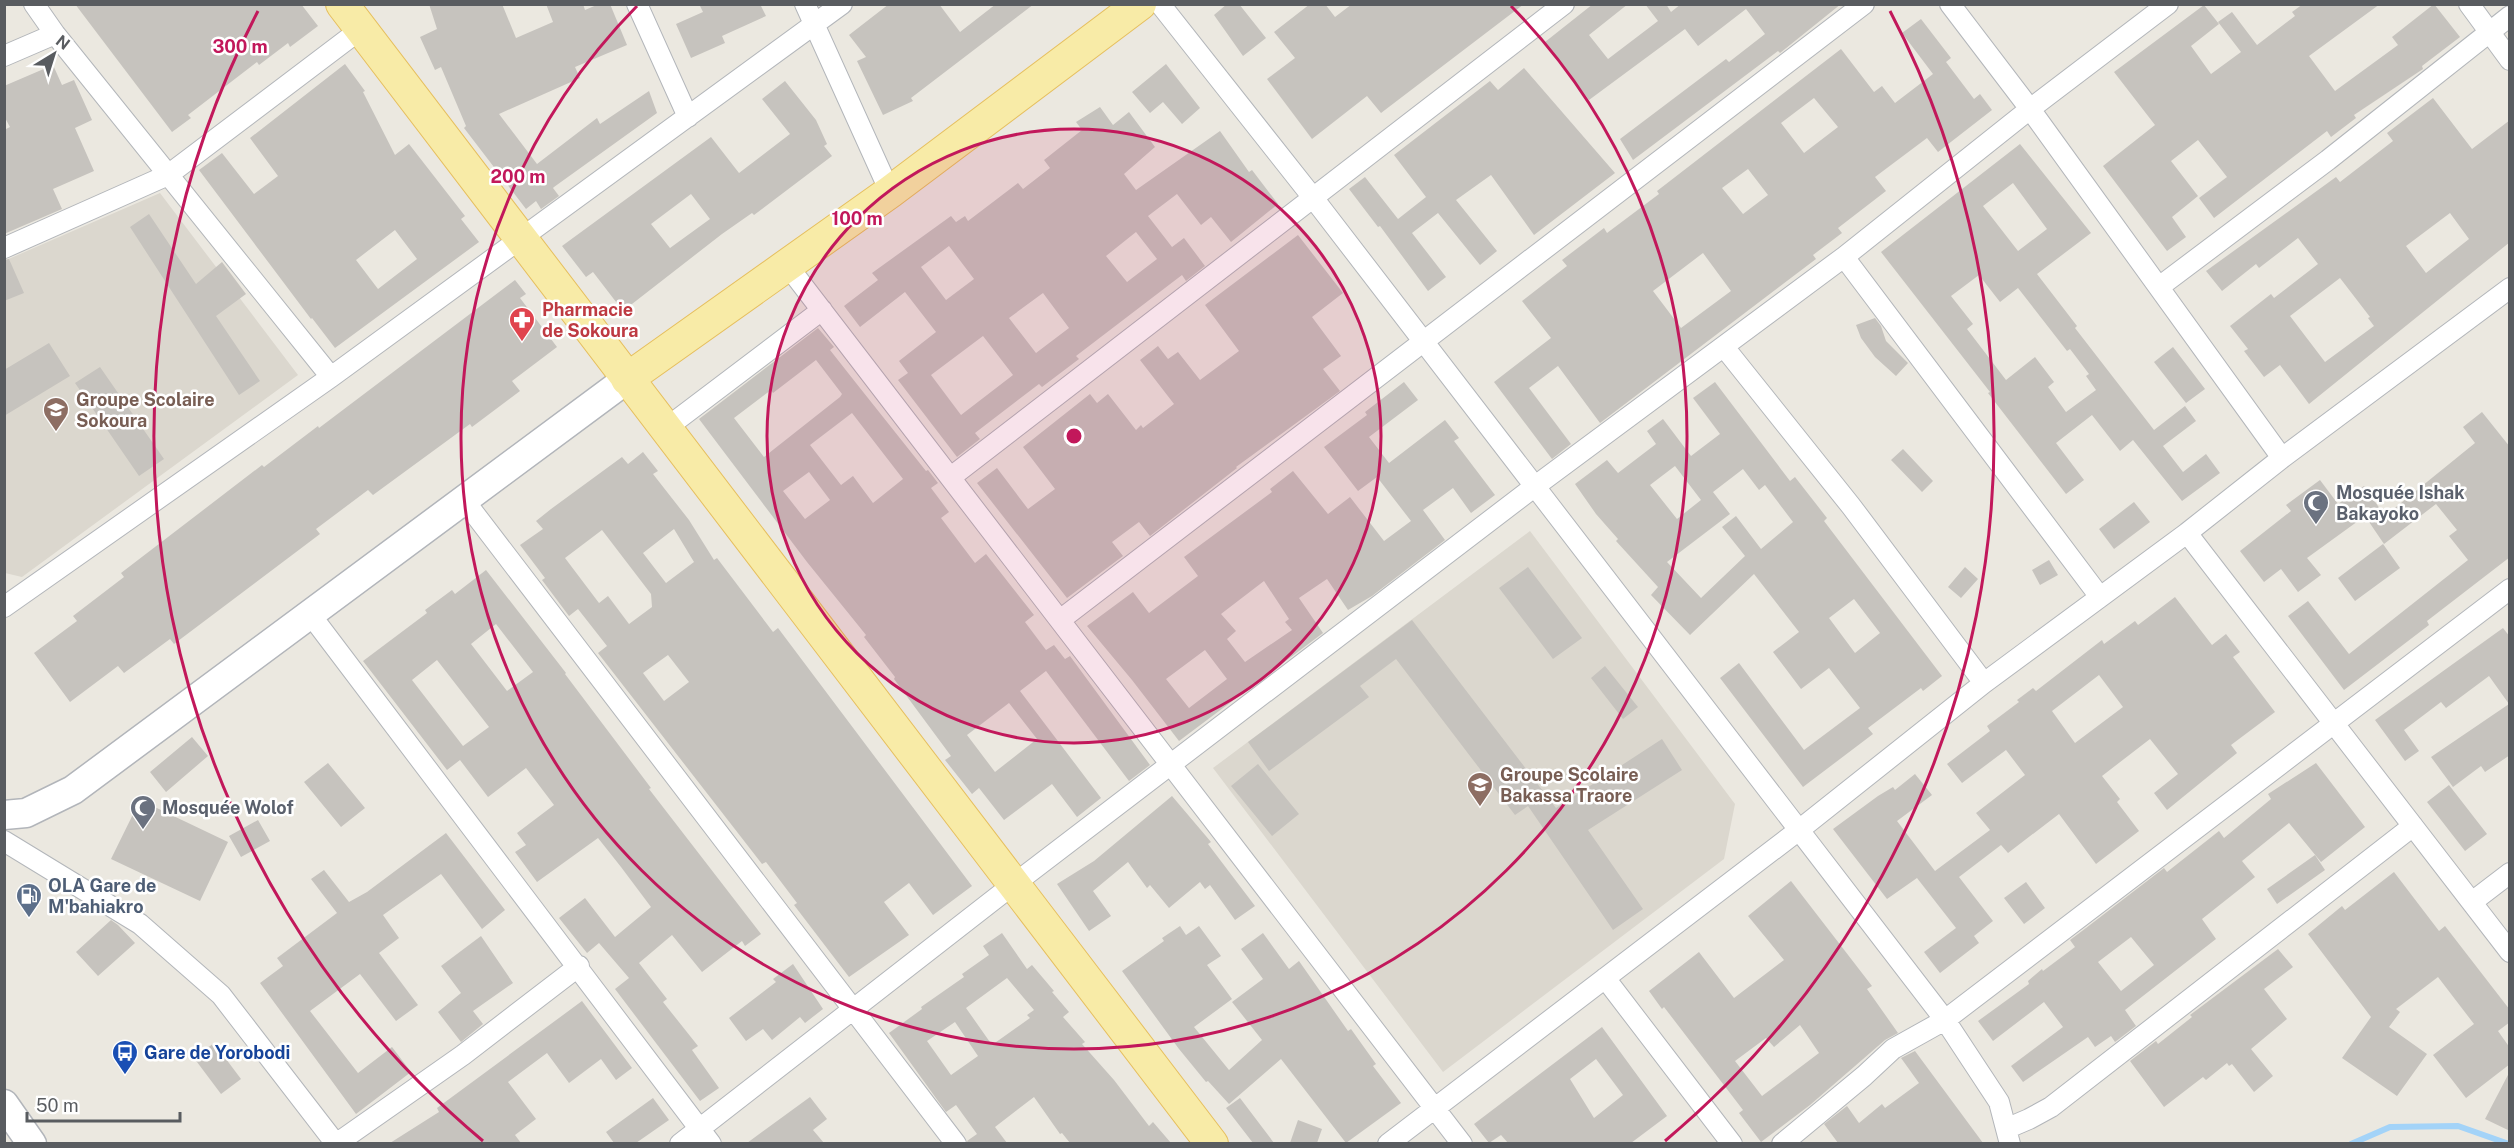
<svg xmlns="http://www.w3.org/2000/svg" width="2514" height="1148" font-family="'Public Sans',sans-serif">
	<rect width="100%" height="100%" fill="#ebe8e0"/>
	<path fill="#dbd7ce" d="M160 193 298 375 22 577 5 573 4 261Z
		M1530 531 1735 804 1724 859 1443 1072 1213 768Z"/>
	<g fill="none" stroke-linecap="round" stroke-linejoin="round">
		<path stroke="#a3d3f8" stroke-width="6" d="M2351 1144 2390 1127 2458 1126 2509 1144"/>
	</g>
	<path fill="#c6c3be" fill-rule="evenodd" d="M75 4H301L318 26 290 47 288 43 259 65 257 62 188 115 191 118 172 132Z
		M429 4H502L516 38 553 22 546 4H583L585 10 599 4H610L627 45 575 67 580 78 499 114 537 164 597 118 600 124 649 91 657 113 554 187 553 188 559 196 541 209 536 201 526 209 464 128 466 126 441 67 435 70 420 37 437 29Z
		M699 4H760L766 16 722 36 725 43 691 58 676 24 703 12Z
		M889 4H939L960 32 996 4H1034L911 98 913 101 883 115 857 61 866 57 849 35Z
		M1227 4H1239L1266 38 1243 56 1214 15Z
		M1310 4H1325L1335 17 1352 4H1524L1381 113 1367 96 1312 139 1267 79 1295 58 1274 32Z
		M1593 4H1628L1589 35 1608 59 1658 21 1645 4H1666L1671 12 1681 4H1841L1780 53 1778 51 1633 160 1620 139 1726 59 1729 62 1765 34 1746 9 1698 46 1685 29 1589 100 1545 42Z
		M2303 4H2380L2309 56 2335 91 2398 45 2392 37 2434 4 2460 37 2422 66 2423 69 2354 115 2356 118 2331 137 2327 131 2214 218 2199 198 2227 177 2198 140 2171 161 2198 196 2172 217 2186 237 2167 251 2103 166 2155 125 2114 72 2204 5 2219 24 2191 46 2211 74 2241 52 2218 22 2232 12 2257 45 2295 16 2292 12Z
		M1921 19 1951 58 1946 62 1974 99 1980 94 1992 110 1938 152 1927 138 1875 177 1886 191 1838 228 1842 233 1813 255 1816 259 1600 423 1558 366 1529 388 1571 444 1552 459 1494 382 1551 338 1522 301 1567 266 1562 260 1604 228 1607 233 1659 194 1657 191 1841 49 1874 92 1882 86 1895 103 1933 74 1902 33ZM1814 98 1838 127 1804 153 1781 123ZM1748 169 1768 195 1743 214 1722 188ZM1703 253 1731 291 1681 328 1653 291Z
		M345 64 365 91 363 92 395 155 409 144 465 216 461 219 479 242 335 348 312 318 311 319 199 170 222 153 254 194 278 176 250 138ZM395 230 417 259 378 289 356 260Z
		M1166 64 1200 108 1182 124 1163 102 1150 113 1132 92Z
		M53 65 62 85 74 80 92 120 75 128 94 171 53 189 62 209 4 234V130L10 127 4 116V86Z
		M1524 68 1615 173 1534 235 1491 175 1456 200 1497 251 1480 265 1438 213 1412 233 1446 277 1428 291 1380 226 1378 227 1349 189 1365 177 1398 219 1426 197 1394 155 1490 81 1498 90Z
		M785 81 816 120 827 144 824 146 832 156 754 215 752 213 722 234 623 311 593 272 586 277 562 246 711 137 739 173 790 134 762 99ZM691 194 710 219 670 248 651 224Z
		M2433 98 2472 149 2510 120V242L2309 404 2280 365 2264 377 2244 351 2248 349 2230 326 2271 294 2274 298 2318 264 2298 238 2259 268 2256 264 2222 291 2206 271 2336 177 2340 182 2393 141 2387 133ZM2450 213 2469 239 2426 273 2406 246ZM2340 278 2370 317 2368 318 2374 326 2325 362 2290 316Z
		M1100 107 1113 125 1129 112 1155 147 1124 174 1136 190 1220 131 1249 172 1252 170 1278 204 1231 242 1211 217 1201 225 1177 194 1148 216 1172 247 1184 238 1205 266 1186 281 1182 275 1076 356 1079 359 1042 387 1039 384 975 433 980 439 957 457 898 380 908 373 899 361 936 332 905 292 860 327 844 306 878 280 872 273 951 216 956 222 965 216 968 221 1018 183 1023 189 1050 168 1044 160 1082 130 1076 122ZM1136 232 1157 259 1127 282 1106 256ZM949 246 974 279 946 300 921 267ZM1043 293 1069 328 1036 353 1009 318ZM983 336 1013 375 961 415 931 375Z
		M2020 144 2091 233 2037 274 2077 326 2075 328 2154 430 2185 406 2196 421 2163 446 2183 472 2206 454 2220 473 2182 501 2133 440 2120 451 2092 415 2056 443 2084 480 2066 494 1988 393 1990 392 1881 252ZM2013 183 2047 229 2018 251 1983 206ZM1979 275 2000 302 2018 288 2067 351 2070 349 2089 374 2086 376 2096 390 2066 412 2048 387 2054 382 2035 357 2006 380 1967 329 1973 324 1951 296Z
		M149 214 196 284 222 262 246 294 216 316 260 381 239 395 130 227Z
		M1298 235 1343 293 1312 317 1341 356 1323 369 1340 391 1236 467 1237 468 1150 536 1139 522 1112 542 1123 556 1067 598 977 483 997 468 1028 509 1055 489 1023 447 1090 394 1097 403 1108 394 1136 430 1141 425 1143 428 1174 404 1140 360 1158 346 1168 359 1178 352 1200 380 1239 351 1205 305Z
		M9 259 24 293 4 301V260Z
		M515 280 526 294 520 298 557 347 512 381 520 391 472 427 470 424 373 495 368 490 316 529 320 534 174 644 170 639 124 673 118 666 70 702 34 653 77 621 73 616 124 577 121 573 262 465 264 467 318 426 319 428Z
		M1875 318 1881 326 1886 341 1908 363 1896 376 1875 357 1861 338 1856 325Z
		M818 328 834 347 830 350 856 383 926 471 928 470 938 483 931 488 949 512 941 518 975 563 986 554 1034 615 1025 622 1046 650 1054 645 1065 659 1070 656 1150 765 1129 781 1046 671 1020 691 1101 798 1077 817 1052 784 1004 820 979 788 972 794 945 760 951 756 894 679 895 677 864 637 866 635 807 562 699 419ZM816 360 842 394 840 397 764 457 734 418 771 390 773 393ZM852 413 903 479 873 503 853 476 841 485 810 445ZM809 472 830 500 805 519 783 491ZM1009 703 1037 739 995 772 967 735Z
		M49 343 70 376 4 416V370Z
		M2173 347 2205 389 2186 403 2154 362Z
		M100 367 164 459 139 476 75 383Z
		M1404 382 1418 400 1369 437 1389 463 1445 420 1459 438 1454 441 1495 495 1471 513 1453 488 1423 510 1445 540 1372 596 1348 610 1327 579 1299 598 1323 633 1179 741 1132 680 1087 626 1133 592 1149 613 1198 576 1184 557 1272 492 1270 489 1293 471 1328 514 1350 497 1384 541 1411 521 1377 477 1358 491 1324 447 1367 415 1365 412ZM1264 581 1289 619 1285 622 1292 630 1245 662 1227 639 1236 631 1221 614ZM1205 650 1227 679 1189 708 1166 679Z
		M1715 382 1790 481 1795 477 1827 518 1824 521 1942 676 1923 691 1921 688 1868 728 1873 734 1803 787 1720 678 1739 663 1804 750 1860 708 1829 668 1801 689 1773 652 1799 632 1754 574 1690 635 1651 595 1658 587 1616 541 1618 539 1596 514 1575 484 1607 460 1618 473 1656 444 1647 431 1663 419 1691 456 1720 434 1693 398ZM1675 466 1701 500 1677 519 1650 485ZM1743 469 1759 490 1765 485 1793 522 1761 549 1736 516 1722 527 1745 556 1701 598 1667 562 1730 514 1713 492ZM1854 599 1880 633 1855 653 1829 618Z
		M2482 412 2510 447V557L2427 621 2429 625 2344 690 2288 616 2308 601 2349 654 2468 560 2449 536 2457 530 2436 504 2384 544 2365 516 2307 558 2321 575 2298 592 2281 569 2264 582 2240 551 2291 511 2286 505 2320 480 2338 504 2364 486 2385 516 2475 443 2463 427Z
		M1903 449 1933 481 1922 492 1891 460Z
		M643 452 658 471 653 474 689 520 714 560 717 558 773 632 778 628 972 886 933 915 909 883 884 902 909 935 849 977 794 905 797 903 766 862 762 864 598 653 607 646 578 609 569 616 542 580 545 578 520 545 543 529 536 521 551 509 622 457 628 464ZM674 529 694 562 666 583 643 553ZM602 530 651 594 652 607 629 624 608 596 599 603 565 558ZM668 655 689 682 664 701 643 673Z
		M2134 502 2150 522 2114 549 2099 529Z
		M2383 544 2400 568 2355 601 2338 578Z
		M2049 560 2058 575 2040 585 2032 570Z
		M1528 567 1582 638 1553 659 1499 588Z
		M1965 567 1978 579 1961 598 1948 587Z
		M486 570 566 673 565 674 651 788 649 789 761 934 745 946 742 941 702 972 672 935 639 963 667 999 663 1002 698 1046 692 1050 719 1088 700 1101 615 989 629 978 599 943 587 953 559 918 585 898 615 937 651 907 621 867 598 838 537 882 515 852 526 845 517 833 554 805 526 768 488 797 460 760 447 770 363 661 427 613 425 610 452 590 455 594ZM496 624 533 672 507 691 471 644ZM437 660 489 727 463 746 412 680Z
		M2175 597 2212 645 2226 634 2240 652 2233 657 2275 712 2231 745 2237 753 2167 810 2154 793 2178 774 2150 739 2102 776 2120 799 2117 802 2139 831 2096 864 2059 814 2008 853 2001 845 1959 877 1993 921 1974 936 1979 943 1940 973 1924 952 1956 928 1917 878 1887 899 1833 829 1878 796 1893 787 1895 790 1915 774 1932 795 1897 821 1935 871 1990 830 1976 813 2025 775 2006 750 1962 783 1947 764 1990 731 1987 726 2019 702 2017 700 2033 688 2036 691 2102 640 2104 644 2135 621 2138 625ZM2099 675 2123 707 2075 743 2052 711Z
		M1412 620 1556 808 1662 739 1682 770 1588 830 1643 909 1613 930 1528 806 1515 815 1396 659 1360 686 1369 697 1269 771 1248 742Z
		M2503 628 2510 637V755L2485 772 2481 766 2453 787 2431 757 2509 704 2489 676 2446 708 2441 702 2404 730 2419 751 2405 761 2375 720Z
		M1605 666 1638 707 1623 719 1591 678Z
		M192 737 208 756 166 792 150 772Z
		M328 763 365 808 341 827 304 782Z
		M2316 763 2365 827 2321 862 2289 823 2242 861 2255 877 2202 919 2216 939 2125 1010 2136 1026 2115 1042 2111 1036 2095 1047 2088 1037 2023 1082 2011 1066 2063 1027 2044 1002 1993 1041 1978 1021 2029 984 2028 981 2042 969 2043 971 2075 947 2070 940 2086 928 2164 868 2167 872 2219 831 2224 838 2271 799 2268 794ZM2131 937 2154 965 2121 991 2098 962Z
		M1258 764 1299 814 1272 836 1231 786Z
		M2449 785 2487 834 2465 851 2427 802Z
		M1172 796 1211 842 1208 844 1255 906 1235 920 1210 885 1205 889 1200 882 1169 908 1150 885 1147 888 1128 862 1093 891 1111 916 1089 931 1057 884 1094 861Z
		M140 800 228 842 200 901 111 859Z
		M258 820 270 841 241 857 229 836Z
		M446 833 505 910 482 929 441 874 383 915 399 938 379 953 418 1005 396 1021 360 974 310 1011 358 1073 392 1047 411 1072 356 1114 260 983 283 966 277 958 337 913 311 879 324 870 349 902 367 892Z
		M2315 855 2325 870 2277 904 2267 889Z
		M2394 872 2439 931 2445 926 2510 1010V1022L2498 1031 2510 1048V1064L2466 1098 2433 1055 2474 1024 2438 977 2396 1009 2400 1012 2389 1027 2427 1054 2397 1096 2342 1058 2371 1017 2308 934 2342 906 2345 910Z
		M1791 881 1872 986 1867 989 1898 1033 1885 1040 1810 1105 1761 1142 1739 1113 1743 1110 1664 1007 1662 1009 1649 991 1699 952 1734 998 1784 960 1748 916ZM1800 1025 1819 1053 1762 1096 1735 1061 1766 1038 1774 1047Z
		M2026 882 2045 908 2024 924 2004 898Z
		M111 920 118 925 135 943 98 976 76 952Z
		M1180 926 1186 935 1199 926 1221 956 1207 965 1232 999 1194 1027 1229 1070 1262 1040 1232 1002 1263 979 1241 949 1263 933 1289 969 1299 961 1348 1031 1351 1029 1376 1064 1373 1066 1401 1103 1346 1143 1281 1059 1229 1104 1208 1081 1206 1082 1179 1049 1122 971 1164 941 1162 938Z
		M1002 933 1027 969 1032 965 1054 991 1052 992 1069 1012 1063 1017 1085 1042 1082 1044 1114 1080 1149 1126 1153 1122 1171 1143H1070L1062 1133 1060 1134 1034 1097 995 1127 1007 1143H968L967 1141 977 1134 956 1105 946 1112 889 1033 922 1009 921 1007 964 977 962 974 989 955 983 946ZM1007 978 1034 1010 1027 1015 1030 1018 992 1045 966 1008ZM955 1022 978 1056 951 1075 927 1041Z
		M481 936 513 983 473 1011 483 1024 461 1042 438 1012 461 993 441 966Z
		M2278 949 2293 967 2264 989 2287 1019 2251 1049 2273 1076 2254 1092 2232 1064 2229 1066 2227 1063 2206 1080 2203 1077 2164 1107 2130 1061 2156 1041 2158 1044 2192 1017 2190 1015Z
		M793 964 823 1009 805 1023 800 1017 772 1040 763 1029 746 1041 729 1018 776 982 773 979Z
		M582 1001 632 1068 616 1080 601 1059 569 1083 547 1053 508 1082 536 1119 515 1135 521 1143H390L439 1112 437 1108Z
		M1602 1027 1667 1116 1631 1143H1508L1501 1135 1489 1143 1474 1124ZM1596 1059 1623 1095 1594 1118 1570 1079Z
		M214 1043 241 1079 221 1094 194 1058Z
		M1915 1051 1983 1143H1838L1824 1124 1847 1106 1859 1123 1882 1104 1885 1108 1919 1083 1901 1058Z
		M2510 1071V1131L2485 1119Z
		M810 1097 827 1119 813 1130 824 1143H747Z
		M653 1098 669 1120 636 1143H614L606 1132Z
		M1240 1098 1274 1143H1253L1226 1108Z
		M1298 1120 1322 1129 1317 1143H1290Z"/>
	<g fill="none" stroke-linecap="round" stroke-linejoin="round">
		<defs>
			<path id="street" d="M34 4 55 34 331 377
				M637 4 688 117
				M805 4 890 192
				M1160 4 1314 199 1945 1020 1999 1102 2010 1144
				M1950 4 2030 109 2282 458
				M2469 4 2510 60
				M4 56 55 34
				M4 248 168 175 361 29
				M1844 257 2100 597
				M787 265 1462 1144
				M2159 287 2328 160 2510 16
				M1724 347 1851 506 1984 683
				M665 429 822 310
				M951 477 1564 4
				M464 500 956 1144
				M2187 533 2510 952
				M4 607 331 377 842 4
				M310 614 711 1144
				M1060 620 1864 4
				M4 841 140 924 221 995 336 1144
				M2472 902 2510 873
				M1605 978 1732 1144
				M2008 1128 2029 1119 2051 1107 2413 826
				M336 1144 463 1055 579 966
				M680 1144 1014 884 1534 487 1844 257 2030 109 2168 4
				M1388 1144 1799 830 1984 683 2187 533 2282 458 2510 288
				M1782 1144 1864 1076 1893 1049 1945 1020 2510 589"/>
			<path id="secondary" d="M4 815 26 813 73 790 627 379
				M4 1104 32 1144"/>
			<path id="primary" d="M342 4 1212 1144
				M627 379 890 192 1140 4"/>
		</defs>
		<use href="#street" stroke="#b3b6ba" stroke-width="22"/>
		<use href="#secondary" stroke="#b2b5ba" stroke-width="31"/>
		<use href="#primary" stroke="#e6bf5e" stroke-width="34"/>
		<use href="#street" stroke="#fff" stroke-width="20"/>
		<use href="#secondary" stroke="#fff" stroke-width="28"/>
		<use href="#primary" stroke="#f8eba7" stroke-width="32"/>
	</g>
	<circle cx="1074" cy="436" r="307" fill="#c2185b" fill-opacity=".12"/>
	<g fill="none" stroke="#c2185b" stroke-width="3">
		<circle cx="1074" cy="436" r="307"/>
		<path d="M1511 6A613 613 0 1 1 637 6"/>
		<path d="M483 1141A920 920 0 0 1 258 11M1890 11A920 920 0 0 1 1665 1141"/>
	</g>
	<defs>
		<symbol id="pharmacy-pin" viewBox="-11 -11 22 30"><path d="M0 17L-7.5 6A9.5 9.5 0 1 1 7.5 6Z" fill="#e0444e" stroke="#fff"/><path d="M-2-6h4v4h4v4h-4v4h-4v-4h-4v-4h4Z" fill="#fff"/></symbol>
		<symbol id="school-pin" viewBox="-11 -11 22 30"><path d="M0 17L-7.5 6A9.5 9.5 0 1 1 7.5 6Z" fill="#8d6e63" stroke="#fff"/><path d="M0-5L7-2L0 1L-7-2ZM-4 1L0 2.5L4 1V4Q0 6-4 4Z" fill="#fff"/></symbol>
		<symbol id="mosque-pin" viewBox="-11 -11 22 30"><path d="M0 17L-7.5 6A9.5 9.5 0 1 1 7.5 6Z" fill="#6b7280" stroke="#fff"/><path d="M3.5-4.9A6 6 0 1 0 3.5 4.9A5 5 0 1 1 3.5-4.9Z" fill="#fff"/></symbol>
		<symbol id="fuel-pin" viewBox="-11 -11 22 30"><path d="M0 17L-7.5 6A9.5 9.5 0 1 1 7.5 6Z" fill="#5c6f8a" stroke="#fff"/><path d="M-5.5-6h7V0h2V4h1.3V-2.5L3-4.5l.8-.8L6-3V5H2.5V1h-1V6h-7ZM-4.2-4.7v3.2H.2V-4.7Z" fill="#fff"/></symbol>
		<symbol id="bus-pin" viewBox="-11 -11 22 30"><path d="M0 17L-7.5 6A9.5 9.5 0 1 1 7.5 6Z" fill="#1a4fb4" stroke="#fff"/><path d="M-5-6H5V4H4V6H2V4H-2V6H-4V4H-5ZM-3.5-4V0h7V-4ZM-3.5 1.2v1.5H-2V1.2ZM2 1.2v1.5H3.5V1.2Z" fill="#fff"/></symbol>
	</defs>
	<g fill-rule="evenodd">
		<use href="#pharmacy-pin" x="507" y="305" width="30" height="40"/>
		<use href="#school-pin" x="41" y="395" width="30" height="40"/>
		<use href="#mosque-pin" x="2301" y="488" width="30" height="40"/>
		<use href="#school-pin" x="1465" y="770" width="30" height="40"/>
		<use href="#mosque-pin" x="128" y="793" width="30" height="40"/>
		<use href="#fuel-pin" x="14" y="881" width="30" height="40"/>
		<use href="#bus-pin" x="110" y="1038" width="30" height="40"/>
	</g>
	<g text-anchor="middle" stroke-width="5" stroke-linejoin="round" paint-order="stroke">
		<g font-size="18" font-weight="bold" fill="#be3a42" stroke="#fff" text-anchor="start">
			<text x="542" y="316">Pharmacie<tspan x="542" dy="21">de Sokoura</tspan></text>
		</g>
		<g font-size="18" font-weight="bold" fill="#785e54" stroke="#fff" text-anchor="start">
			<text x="76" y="406">Groupe Scolaire<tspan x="76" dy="21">Sokoura</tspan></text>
			<text x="1500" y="781">Groupe Scolaire<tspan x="1500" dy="21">Bakassa Traore</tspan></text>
		</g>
		<g font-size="18" font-weight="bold" fill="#5b616d" stroke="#fff" text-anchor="start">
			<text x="2336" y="499">Mosquée Ishak<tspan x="2336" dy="21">Bakayoko</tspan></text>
			<text x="162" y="814">Mosquée Wolof</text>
		</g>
		<g font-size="18" font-weight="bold" fill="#4e5e75" stroke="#fff" text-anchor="start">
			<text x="48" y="892">OLA Gare de<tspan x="48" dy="21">M'bahiakro</tspan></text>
		</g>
		<g font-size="18" font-weight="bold" fill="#164399" stroke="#fff" text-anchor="start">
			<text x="144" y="1059">Gare de Yorobodi</text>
		</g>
	</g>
	<circle cx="1074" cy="436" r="9" fill="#c2185b" stroke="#fff" stroke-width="3"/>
	<g font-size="18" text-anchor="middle" font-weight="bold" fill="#c2185b" stroke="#fff" stroke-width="5" stroke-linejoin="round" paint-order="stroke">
		<text x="240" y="53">300 m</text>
		<text x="518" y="183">200 m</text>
		<text x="857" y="225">100 m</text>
	</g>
	<rect width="2514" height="1148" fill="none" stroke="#595c60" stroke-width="12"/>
	<g transform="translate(54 54) rotate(38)" stroke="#ffffff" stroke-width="4.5" paint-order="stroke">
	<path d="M0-4.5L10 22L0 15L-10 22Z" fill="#595c60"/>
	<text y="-9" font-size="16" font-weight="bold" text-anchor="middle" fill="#595c60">N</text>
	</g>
	<path d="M27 1112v9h153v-9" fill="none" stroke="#595c60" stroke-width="3"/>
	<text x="36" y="1112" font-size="18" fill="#595c60" stroke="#ffffff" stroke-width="4.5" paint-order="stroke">50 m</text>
</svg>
